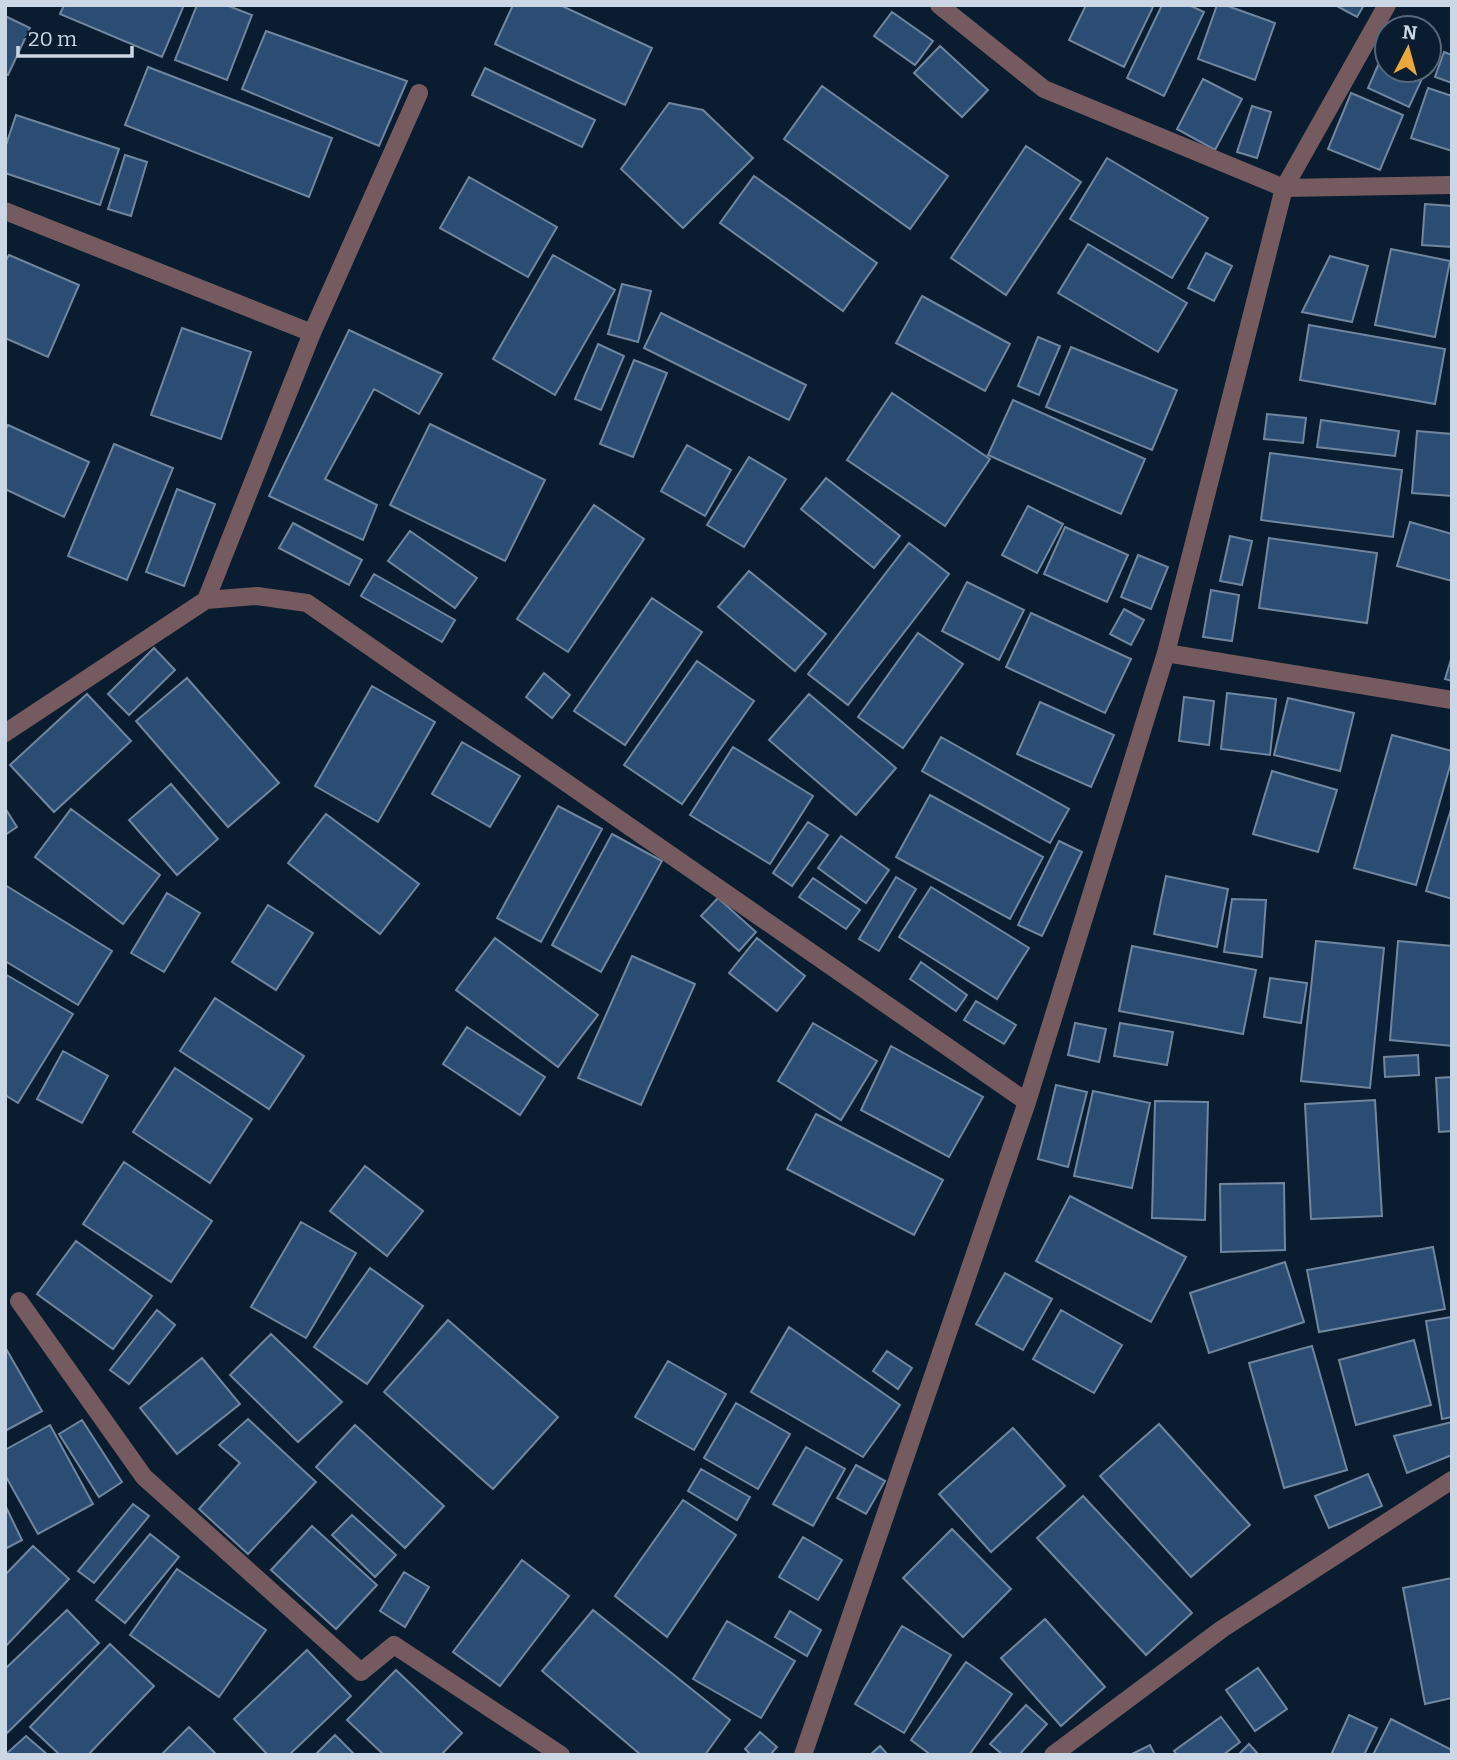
<svg xmlns="http://www.w3.org/2000/svg" width="1457" height="1760" font-family="Bitter,serif">
	<rect width="100%" height="100%" fill="#0a1c30"/>
	<path fill="#2c4d73" stroke="#70869f" stroke-width="2" d="M64 5H184L162 57 60 14Z
		M197 5H226L252 15 227 80 175 60Z
		M513 5H560L652 48 625 105 495 44Z
		M1086 5H1154L1124 67 1069 40Z
		M1162 5H1189L1204 12 1164 96 1127 78Z
		M1217 5H1225L1275 23 1255 80 1198 59Z
		M1335 5H1364L1357 17Z
		M892 12 933 41 915 65 874 36Z
		M5 16 30 28 8 75 5 74Z
		M266 31 407 81 379 146 242 89Z
		M1387 45V70H1426L1409 107 1368 88Z
		M940 46 988 90 962 117 914 73Z
		M1444 52 1452 55V83L1435 77Z
		M148 67 332 138 309 197 125 125Z
		M485 68 595 120 582 147 472 95Z
		M1203 79 1242 99 1215 150 1177 129Z
		M822 86 948 176 910 229 784 139Z
		M1428 88 1452 96V151L1411 138Z
		M1351 93 1403 115 1380 170 1328 149Z
		M669 103 703 110 753 158 683 228 621 169Z
		M1252 106 1271 112 1257 158 1237 152Z
		M16 115 119 149 100 205 5 173V148Z
		M1026 146 1081 182 1006 295 951 258Z
		M125 155 147 162 131 216 108 209Z
		M1107 158 1208 218 1172 278 1070 219Z
		M754 176 877 263 843 311 720 223Z
		M469 177 557 227 528 277 440 228Z
		M1425 204 1452 206V247L1422 245Z
		M1088 244 1187 303 1158 352 1058 293Z
		M1391 249 1450 261 1435 337 1375 325Z
		M1206 253 1232 266 1214 301 1188 288Z
		M9 255 79 285 48 357 5 338V262Z
		M553 255 615 290 555 395 493 359Z
		M1330 256 1368 266 1352 322 1302 312Z
		M622 284 651 291 638 342 608 334Z
		M922 296 1010 344 985 391 896 343Z
		M661 313 806 385 789 420 644 348Z
		M1309 325 1445 349 1435 404 1300 380Z
		M182 328 251 352 221 439 151 415Z
		M349 330 442 374 419 414 374 389 325 479 377 505 363 540 269 496Z
		M1038 337 1060 346 1039 395 1018 386Z
		M598 344 624 356 601 410 575 399Z
		M1071 347 1177 390 1152 450 1046 407Z
		M634 360 667 373 633 457 600 444Z
		M892 393 990 459 945 526 847 460Z
		M1013 400 1145 459 1121 514 988 455Z
		M1267 414 1306 418 1303 443 1264 439Z
		M1321 420 1399 431 1395 456 1317 447Z
		M430 424 545 480 505 561 390 505Z
		M8 425 89 462 64 517 5 489V430Z
		M1417 431 1452 434V496L1412 493Z
		M114 444 173 468 127 580 68 556Z
		M687 445 731 470 705 516 661 491Z
		M1270 453 1402 470 1393 537 1261 520Z
		M749 457 786 479 744 547 707 525Z
		M826 478 900 536 874 568 801 509Z
		M177 489 215 504 184 586 146 572Z
		M594 505 644 539 568 652 517 619Z
		M1028 506 1063 524 1037 573 1002 555Z
		M1410 522 1452 534V581L1397 566Z
		M293 523 362 560 349 585 279 548Z
		M1065 527 1128 555 1107 602 1044 574Z
		M410 531 477 578 455 608 388 561Z
		M1230 536 1252 541 1242 585 1220 581Z
		M1269 538 1377 553 1367 623 1259 608Z
		M909 543 949 574 848 705 808 674Z
		M1138 555 1168 567 1151 609 1121 597Z
		M749 571 826 634 795 671 718 607Z
		M374 574 455 620 442 642 361 596Z
		M967 582 1024 610 999 660 942 631Z
		M1211 590 1239 595 1232 641 1203 637Z
		M652 598 702 632 625 745 574 711Z
		M1124 609 1144 620 1131 645 1110 634Z
		M1031 613 1131 659 1105 713 1006 667Z
		M918 633 963 664 903 748 858 717Z
		M154 648 175 670 129 715 108 694Z
		M1452 656V681L1445 679Z
		M697 661 754 701 682 804 624 765Z
		M544 673 570 695 552 718 526 697Z
		M187 678 279 783 228 827 136 721Z
		M372 686 435 722 378 822 315 786Z
		M1227 693 1276 699 1270 755 1221 749Z
		M87 694 131 741 54 812 10 765Z
		M809 694 896 768 856 815 769 740Z
		M1184 697 1214 701 1209 745 1179 741Z
		M1288 698 1354 713 1340 771 1274 755Z
		M1040 702 1114 735 1091 787 1017 754Z
		M1392 735 1452 751V759L1416 885 1354 868Z
		M941 737 1069 809 1050 843 922 771Z
		M462 742 520 776 490 827 432 794Z
		M733 747 813 796 770 864 690 815Z
		M1272 771 1337 790 1318 852 1253 834Z
		M171 784 218 839 177 875 129 820Z
		M930 795 1043 857 1010 919 896 857Z
		M558 806 602 829 541 942 497 918Z
		M1452 806V899L1426 891Z
		M5 808 17 827 5 835Z
		M71 809 160 875 123 924 35 857Z
		M326 814 419 884 380 934 288 863Z
		M808 822 828 835 792 886 773 873Z
		M612 834 662 861 601 972 552 945Z
		M841 836 889 870 866 903 818 868Z
		M1059 841 1082 852 1042 936 1018 925Z
		M1166 876 1228 889 1217 947 1154 934Z
		M896 877 916 889 879 951 859 939Z
		M813 878 860 910 846 929 799 897Z
		M5 885 112 951 78 1005 5 961Z
		M931 887 1029 948 997 999 899 937Z
		M167 893 200 913 164 972 131 953Z
		M718 898 756 932 739 951 701 916Z
		M1232 899 1266 900 1262 957 1224 952Z
		M268 905 313 933 276 990 232 962Z
		M495 938 598 1015 558 1067 456 990Z
		M757 938 805 976 777 1011 729 973Z
		M1316 941 1384 948 1370 1088 1301 1081Z
		M1398 941 1452 946V1046L1390 1040Z
		M1132 946 1256 970 1243 1034 1119 1011Z
		M632 956 695 984 641 1105 578 1078Z
		M921 962 967 995 956 1011 910 979Z
		M5 974 73 1014 18 1103 5 1095Z
		M1270 978 1307 983 1301 1023 1264 1017Z
		M215 998 304 1056 269 1109 180 1051Z
		M976 1001 1016 1025 1004 1044 964 1020Z
		M813 1023 877 1061 841 1120 778 1081Z
		M1075 1023 1106 1029 1099 1062 1068 1055Z
		M1120 1023 1173 1032 1167 1065 1114 1056Z
		M467 1027 545 1077 520 1115 443 1064Z
		M891 1046 983 1097 949 1157 861 1110Z
		M63 1051 108 1076 82 1123 37 1099Z
		M1418 1055 1419 1075 1385 1077 1384 1057Z
		M175 1068 252 1119 210 1183 133 1132Z
		M1452 1077V1131L1439 1132 1436 1078Z
		M1056 1085 1087 1092 1068 1167 1038 1159Z
		M1093 1091 1150 1103 1132 1188 1074 1176Z
		M1375 1100 1382 1216 1311 1219 1305 1104Z
		M1155 1101 1208 1102 1205 1220 1152 1218Z
		M816 1114 943 1180 914 1235 787 1169Z
		M124 1162 212 1221 171 1282 83 1224Z
		M365 1166 423 1211 387 1256 330 1211Z
		M1284 1183 1285 1250 1221 1252 1220 1184Z
		M1070 1196 1186 1257 1151 1322 1036 1261Z
		M301 1222 356 1253 306 1338 251 1307Z
		M76 1241 152 1296 113 1349 37 1294Z
		M1433 1247 1445 1309 1319 1332 1307 1270Z
		M1285 1262 1304 1322 1209 1353 1190 1293Z
		M370 1268 423 1306 367 1384 314 1347Z
		M1005 1273 1052 1299 1023 1350 976 1324Z
		M157 1310 175 1325 129 1384 110 1370Z
		M1061 1310 1122 1345 1094 1393 1033 1359Z
		M1452 1317V1417L1442 1419 1426 1321Z
		M448 1320 558 1417 493 1489 384 1392Z
		M789 1327 900 1405 863 1457 751 1392Z
		M271 1334 342 1402 298 1442 230 1375Z
		M1414 1340 1431 1405 1356 1425 1339 1360Z
		M1312 1346 1347 1470 1284 1488 1249 1363Z
		M5 1347 42 1411 5 1431Z
		M887 1351 912 1368 898 1389 873 1371Z
		M202 1358 240 1404 177 1454 140 1408Z
		M668 1361 726 1394 694 1450 635 1417Z
		M736 1403 790 1434 758 1489 704 1458Z
		M248 1419 316 1482 248 1554 199 1509 240 1463 219 1445Z
		M82 1420 122 1482 99 1497 59 1434Z
		M1452 1422V1455L1407 1473 1394 1436Z
		M1159 1424 1250 1525 1191 1577 1100 1476Z
		M50 1425 93 1504 38 1534 5 1475V1450Z
		M355 1425 444 1506 405 1548 316 1467Z
		M1013 1428 1065 1486 991 1552 939 1494Z
		M806 1447 845 1469 813 1526 773 1504Z
		M856 1465 885 1481 866 1514 837 1498Z
		M701 1469 750 1497 737 1520 688 1491Z
		M1368 1474 1382 1506 1329 1528 1315 1496Z
		M1083 1496 1192 1613 1146 1655 1037 1538Z
		M683 1500 736 1535 667 1637 615 1596Z
		M133 1504 149 1516 94 1583 78 1571Z
		M5 1505 22 1540 5 1549Z
		M352 1515 396 1555 375 1577 332 1535Z
		M312 1526 377 1585 336 1629 271 1570Z
		M952 1529 1011 1589 963 1637 903 1578Z
		M150 1534 179 1557 125 1623 96 1600Z
		M803 1537 842 1560 818 1600 779 1577Z
		M33 1546 69 1579 5 1647V1575Z
		M522 1560 569 1596 500 1686 453 1652Z
		M177 1569 266 1630 219 1697 130 1635Z
		M404 1572 429 1587 405 1627 380 1611Z
		M1452 1578V1698L1425 1704 1403 1588Z
		M67 1610 99 1643 5 1735V1669Z
		M593 1610 730 1720 705 1755H641L542 1671Z
		M790 1611 821 1630 807 1656 775 1637Z
		M1045 1619 1105 1687 1061 1726 1001 1658Z
		M727 1621 795 1661 761 1718 693 1679Z
		M902 1626 951 1655 904 1733 855 1704Z
		M110 1644 154 1686 88 1755H60L30 1727Z
		M307 1650 351 1696 289 1755H268L234 1719Z
		M966 1662 1012 1694 969 1755H931L911 1740Z
		M1258 1668 1287 1709 1255 1731 1226 1690Z
		M396 1670 462 1733 441 1755H384L347 1720Z
		M1026 1705 1047 1724 1019 1755H1003L990 1744Z
		M1349 1715 1377 1728 1364 1755H1331Z
		M1221 1717 1240 1742 1223 1755H1177L1174 1751Z
		M1391 1719 1452 1750V1755H1373Z
		M189 1727 217 1755H161Z
		M760 1732 777 1747 770 1755H751L745 1749Z
		M335 1735 355 1755H315Z
		M26 1736 48 1755H5Z
		M1249 1744 1259 1755H1238Z
		M1150 1745 1155 1755H1130Z
		M880 1746 888 1755H870Z"/>
	<g fill="none" stroke-linecap="round" stroke-linejoin="round">
		<path stroke="#755b5f" stroke-width="18" d="M939 5 1044 89 1284 188 1387 5
			M5 211 312 333
			M206 600 312 333 419 93
			M1166 653 1452 700
			M5 733 206 600 257 596 307 603 1027 1102
			M19 1301 144 1477 361 1672 394 1645 561 1755
			M803 1755 1027 1102 1166 653 1284 188 1452 185
			M1053 1755 1222 1629 1452 1480"/>
	</g>
	<rect width="1457" height="1760" fill="none" stroke="#cbd7e4" stroke-width="14"/>
	<g transform="translate(1408 49) rotate(6)"><circle r="33" fill="#0a1c30" stroke="#576778" stroke-width="2"/>
	<path d="M0-5L12 26L0 18L-12 26Z" fill="#eca93a"/>
	<text y="-10" font-size="19" font-weight="bold" text-anchor="middle" fill="#cbd7e4">N</text>
	</g>
	<path d="M18 46v10h114v-10" fill="none" stroke="#cbd7e4" stroke-width="3.5"/>
	<text x="28" y="46" font-size="21" fill="#cbd7e4" stroke="#0a1c30" stroke-width="5" paint-order="stroke">20 m</text>
</svg>
